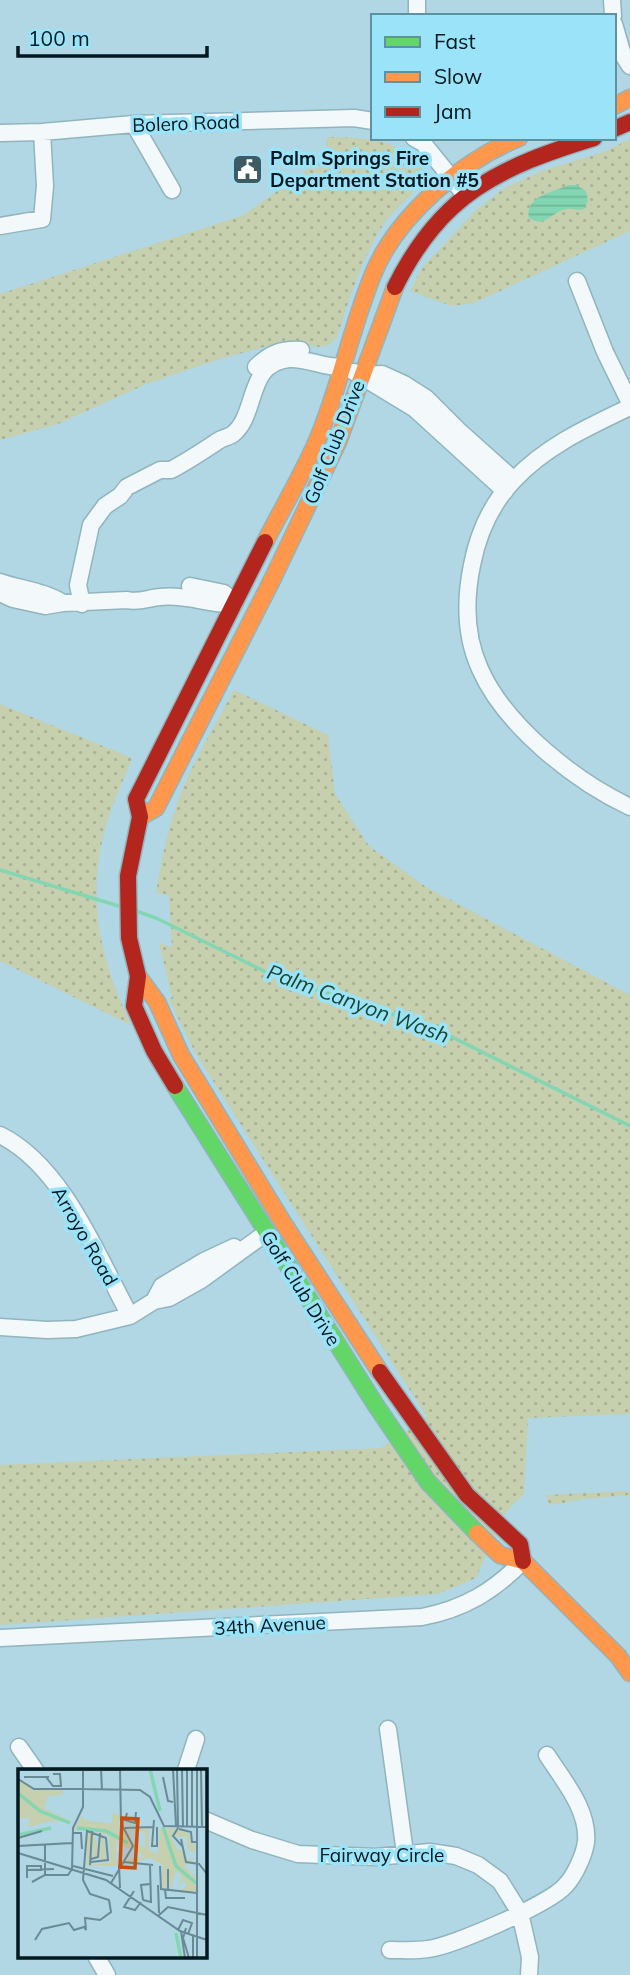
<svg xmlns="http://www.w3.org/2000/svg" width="630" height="1975" font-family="Mulish,sans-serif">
	<defs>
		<pattern id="grass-dots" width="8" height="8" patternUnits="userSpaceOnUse" patternTransform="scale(1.75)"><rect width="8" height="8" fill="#c6cfae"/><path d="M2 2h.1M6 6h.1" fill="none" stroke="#a8b195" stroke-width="1.8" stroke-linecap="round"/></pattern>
		<pattern id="water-rules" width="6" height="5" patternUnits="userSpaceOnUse" patternTransform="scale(1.75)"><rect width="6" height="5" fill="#83d6b2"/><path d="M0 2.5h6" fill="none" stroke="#6fb799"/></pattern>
	</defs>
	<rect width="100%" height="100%" fill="#b0d7e3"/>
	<path fill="url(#grass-dots)" d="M327 137C365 138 399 137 423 171 421 192 397 205 385 222 362 257 350 297 337 337L329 345 318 347 286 341 210 362 144 385 58 424 0 440V294L244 215 326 156Z
		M630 139V231L474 303 451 306 410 291 422 268 475 211 503 189 541 171 604 152Z
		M234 690 328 735 335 794 369 846 426 887 630 995V1414L528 1418 524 1494 505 1513 476 1578 438 1594 0 1625V1465L381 1448 427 1417 196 1054 169 1000 172 997 159 943 172 947 169 895 156 893C161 866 165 839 174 813 187 770 213 730 234 690Z
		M0 704 132 758C123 782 110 808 104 833 87 904 101 960 131 1025L0 961Z
		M630 1491V1495L584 1499 552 1505 549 1504 546 1495Z"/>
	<path fill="url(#water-rules)" d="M568 185H576L586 191 588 201 584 209C578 211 573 208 567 209 551 211 546 229 529 218 525 195 553 193 568 185Z"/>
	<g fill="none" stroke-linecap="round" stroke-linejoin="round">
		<path stroke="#83d6b2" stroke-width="3.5" d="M0 870 122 907
			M136 911 156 918 274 976 434 1028 630 1126"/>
		<defs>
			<path id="street" d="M417 0V16
				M612 0 613 16
				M614 24 623 55 630 66
				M134 124 172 190
				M0 133 42 132 134 124 354 118 373 121
				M414 138 423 143 465 195
				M0 226 42 219 45 186 42 132
				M577 281 605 352 630 403
				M256 367C270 353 281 349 301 350
				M354 372 415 409 505 491
				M361 375 382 374 404 384 426 398 458 430 514 480
				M630 407C588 427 546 446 514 480 492 503 478 534 472 565 465 599 465 636 480 669 505 726 575 781 630 807
				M0 582C20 589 44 591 63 603
				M190 586 224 593 234 604
				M0 593 13 599 45 606 63 603 127 600C139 603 148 598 160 597 187 594 209 605 234 604
				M82 604 78 585 91 525 105 506 120 496 127 487 160 470H171C188 461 203 451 218 441 222 438 229 437 233 434 258 414 246 363 289 359 308 358 324 368 343 367
				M0 1135C63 1166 98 1257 130 1316
				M154 1301 162 1286 204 1261 234 1247
				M0 1327 47 1330 76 1329 130 1316 154 1301 169 1298 201 1280 266 1233
				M0 1638 422 1617C464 1609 494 1591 523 1561
				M388 1729 405 1853
				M19 1747 35 1770
				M186 1770 196 1739
				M205 1820 252 1840 298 1854 376 1857 430 1852 456 1856 478 1865 500 1881 520 1913 530 1957 529 1975
				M390 1950C403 1950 416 1951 428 1949 453 1946 549 1904 565 1886 574 1877 584 1856 586 1842 589 1810 563 1780 547 1755
				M96 1956 107 1975"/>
			<path id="fast" d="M175 1086 375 1404 428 1482 477 1533"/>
			<path id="slow" d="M614 106 630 98
				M265 542C282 509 301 477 316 443 340 388 351 327 374 272 398 215 463 160 519 138
				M140 817 156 808 272 580 338 442 395 287
				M138 976 157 1002 181 1055 282 1221 380 1372
				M477 1533 500 1555 523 1561 618 1656 630 1673"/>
			<path id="jam" d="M614 129 630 122
				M395 287C441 194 499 167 594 138
				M175 1086 154 1051 134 1006 138 976 129 938 128 876 140 817 136 799 265 542
				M380 1372 467 1495 520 1544 523 1561"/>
		</defs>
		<use href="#street" stroke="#91b4be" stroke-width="19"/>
		<use href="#fast" stroke="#91b4be" stroke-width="19"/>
		<use href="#slow" stroke="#91b4be" stroke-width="19"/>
		<use href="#jam" stroke="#91b4be" stroke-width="19"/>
		<use href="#street" stroke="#f3f9fb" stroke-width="16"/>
		<use href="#fast" stroke="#63d668" stroke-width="16"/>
		<use href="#slow" stroke="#ff974d" stroke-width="16"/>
		<use href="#jam" stroke="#b3261e" stroke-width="16"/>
	</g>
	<defs>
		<symbol id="civic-square" viewBox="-11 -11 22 22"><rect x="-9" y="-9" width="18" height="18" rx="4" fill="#3e5b64" stroke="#9be3f8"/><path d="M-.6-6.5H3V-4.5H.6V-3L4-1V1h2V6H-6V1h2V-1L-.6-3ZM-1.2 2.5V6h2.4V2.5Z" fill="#fff"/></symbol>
	</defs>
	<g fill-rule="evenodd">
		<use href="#civic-square" x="230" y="152" width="35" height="35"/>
	</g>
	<g text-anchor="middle" stroke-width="7" stroke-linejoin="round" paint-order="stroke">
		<g font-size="19" fill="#00181f" stroke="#9be3f8">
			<text transform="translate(186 123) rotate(-2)" y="7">Bolero Road</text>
			<text transform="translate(334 442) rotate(-68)" y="7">Golf Club Drive</text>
			<text transform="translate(85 1236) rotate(60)" y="7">Arroyo Road</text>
			<text transform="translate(301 1288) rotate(58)" y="7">Golf Club Drive</text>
			<text transform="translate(270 1625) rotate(-3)" y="7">34th Avenue</text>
			<text x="382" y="1862">Fairway Circle</text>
		</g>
		<g font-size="19" font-weight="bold" fill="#00181f" stroke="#9be3f8" text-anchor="start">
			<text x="270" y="165">Palm Springs Fire<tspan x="270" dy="22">Department Station #5</tspan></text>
		</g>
		<g font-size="21" font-style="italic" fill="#1a452e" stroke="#9be3f8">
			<text transform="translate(358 1004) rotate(20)" y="7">Palm Canyon Wash</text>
		</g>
	</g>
	<g transform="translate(18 1769)">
		<rect width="189" height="189" fill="#b0d7e3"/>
		<path d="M0 11 13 19 45 21V26L30 27 26 39 56 54 34 52 11 58V49H1ZM94 44 102 45 100 63 131 59V81L140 85 142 60 155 59 171 65 178 80 175 84 169 79V68H159L156 60 153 69 160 81H165L166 91 178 89 166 97 177 108 178 122H161L169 117 166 111 160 117 164 107 158 102 152 122 151 98 148 121 144 117 145 96 132 89 109 95 110 90 127 88 115 80V73L127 79V63L110 62 115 74 110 80 98 71V92L106 91 99 97H69V65L76 64 82 88 83 66 86 69 88 90H76V71L74 96 92 93 91 67 76 62 56 61 65 46 66 51 94 55Z" fill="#c6cfae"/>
		<path fill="none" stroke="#83d6b2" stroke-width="3.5" d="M132 0 142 42M0 24 22 42 52 54M145 58 158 97 178 114M59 59 88 62 110 74M0 66 33 59M158 164 163 189"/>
		<path fill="none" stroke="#6a8b95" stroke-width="2" d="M83 0 84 21M155 0 158 57M159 0 160 59M164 0 165 58M169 0V58M174 0V58M0 1H102M183 1 184 58M6 8H31M28 8 35 17H43L42 5H35M145 8 150 32 155 33M0 10 16 20H64M64 20 122 21 132 28 146 57 189 58M109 44 107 51 117 54 118 43M136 51 134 77H139V58M107 59 135 58M160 59 155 67 165 78M161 60 173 63 174 73H178M55 64H63L64 80M0 69 24 62M163 70 168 93 181 95 189 105M0 77 54 74M0 84 88 111 162 162 189 171M73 90 80 88 82 64M106 93 135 96M72 96 74 62M101 96 102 119M55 97 95 107M142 97 143 120 179 124M54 100 55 59 65 38V0M9 101 36 100M27 106H50L54 100M9 109V97H23V102M14 113 27 106V76M93 114 115 77 103 54 102 0M140 116 141 144M147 121 148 129H167M116 122 106 138 117 141 123 133M150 122V100M125 131 133 133 132 96M125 131 123 116 132 115M140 147 150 138 189 146M168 159 165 169 171 189M160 161 165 151 174 154 170 165M163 162 167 189M175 167V189M17 171 24 160 51 154 56 161 66 158 68 161 67 149 82 151 93 143 91 131 72 125 65 111 69 62 88 69 90 91 73 93M179 189V0"/>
		<path fill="#c54f0f" fill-opacity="0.15" stroke="#c54f0f" stroke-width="3.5" d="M104 49 120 50 117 99 102 98Z"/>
		<rect width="189" height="189" fill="none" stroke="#00181f" stroke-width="3.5"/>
	</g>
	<rect x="371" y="14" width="245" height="126" fill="#9be3f8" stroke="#5d92a1" stroke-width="2"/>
	<rect x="385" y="37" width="35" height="10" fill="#63d668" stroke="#5d92a1" stroke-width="2"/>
	<text x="434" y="49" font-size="21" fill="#00181f">Fast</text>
	<rect x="385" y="72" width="35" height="10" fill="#ff974d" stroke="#5d92a1" stroke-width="2"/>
	<text x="434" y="84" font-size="21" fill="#00181f">Slow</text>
	<rect x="385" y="107" width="35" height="10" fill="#b3261e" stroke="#5d92a1" stroke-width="2"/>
	<text x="434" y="119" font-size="21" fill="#00181f">Jam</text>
	<path d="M18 46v10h189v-10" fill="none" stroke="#00181f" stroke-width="3.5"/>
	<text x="28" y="46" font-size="21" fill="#00181f" stroke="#9be3f8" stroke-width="5" paint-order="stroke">100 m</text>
</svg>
